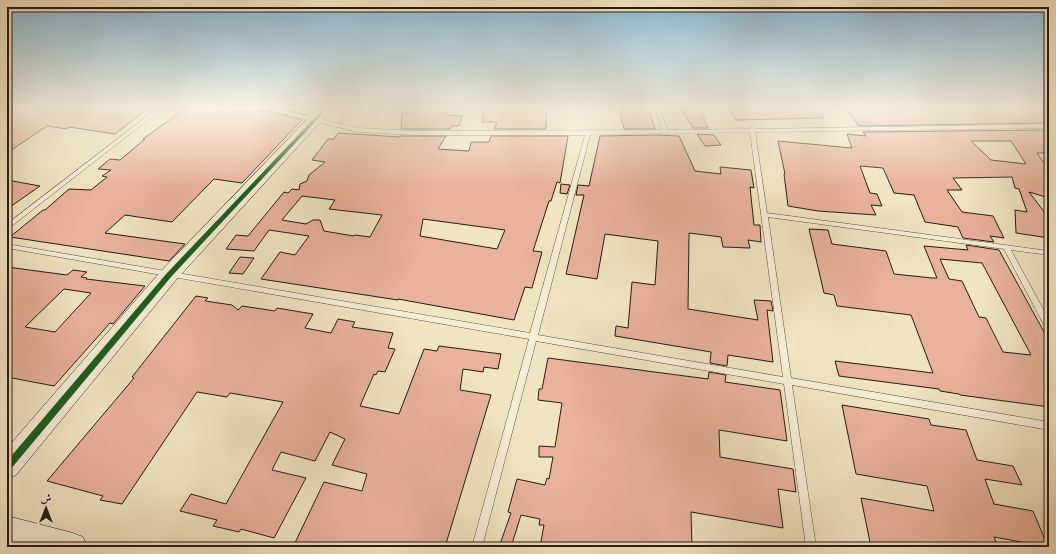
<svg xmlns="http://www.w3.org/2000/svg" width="1056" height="554" font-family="Vollkorn,Amiri,serif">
	<rect width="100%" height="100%" fill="#f1e4c1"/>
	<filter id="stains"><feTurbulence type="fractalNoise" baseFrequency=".005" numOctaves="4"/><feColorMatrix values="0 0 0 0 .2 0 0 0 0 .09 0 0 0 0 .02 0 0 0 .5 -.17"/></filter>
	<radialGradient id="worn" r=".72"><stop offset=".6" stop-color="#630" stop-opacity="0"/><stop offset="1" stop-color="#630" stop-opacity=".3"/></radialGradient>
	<path fill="#e8b29b" stroke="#261b12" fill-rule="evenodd" d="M7 108H149L115 134 69 127 66 129 47 126 7 153Z
		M186 108H224L222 110 261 111V109L302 120 242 183 214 179 172 222 125 215 105 233 185 244 169 261 10 237 43 210H45L69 189 91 190 107 177 102 176 111 170 98 169 110 159 120 160 145 139H143Z
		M278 108H312L306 115Z
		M417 108H446L444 115 462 116 459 126H452L450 129H401L402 112 416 114Z
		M484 108H546V129H494L497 122H482Z
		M619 108H648L655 129H624Z
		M729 108H816L824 118 736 120Z
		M845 108H1049V123L859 126Z
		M681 109H700L708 128H693Z
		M1049 130V153H1037L1049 170V198L1029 192 1049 218V238L1016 233 1015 210 1027 212 1019 189 1015 188 1012 177 953 178 962 190H947L962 212 993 216 1004 238 990 236 994 242 963 238 958 227 925 222 914 195 894 193 883 168 860 166 870 193 877 194 882 206 871 205 876 215 818 211 788 206 784 174H785L778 141 852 148 847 134 866 136 863 132ZM971 141H1011L1026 164 991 160Z
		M338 133 400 137V136H446L438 149 469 151 471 142H489L491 136H568L560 183 557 182 551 201H549L533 251 542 252 532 288 525 287 514 320 398 299V300L261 279 280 252 295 255 309 236 269 230 254 251 226 249 236 235 248 236 284 192 288 193 292 189 299 190 300 184 307 181 309 175 325 162 312 160 328 139H334ZM302 196 335 200 329 209 382 215 370 237 355 235 354 236 324 231 320 220H313L306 224 282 220ZM423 219 505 230 497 249 420 236Z
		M697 134 714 135 721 145 705 146Z
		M657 135 679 136 695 171 721 174 720 167 751 170 754 188 750 187 754 225H760L761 242 748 240 750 248 723 247 721 237 689 233 688 309 758 320 754 300 771 301 773 311 767 310 773 362 728 355 727 366 710 363 711 352 615 336 616 326 628 328 632 282 655 285 658 241 605 234 597 279 566 274 584 195H576L578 185 589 186 600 136Z
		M7 180 40 186 7 209Z
		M561 184 570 185 567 194 560 193Z
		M809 229 828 230 832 244 886 251 894 274 932 278H937L924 246 968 250 966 245 999 250 1049 341V407L960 395 959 394 940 391 939 389 839 376 835 361 933 373 911 315 837 306 834 295 824 293ZM940 259 982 263 1031 355 1003 352 986 318 979 317 962 281 949 279Z
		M240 257 254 258 243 274 229 273Z
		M7 267 67 275 73 270 87 272 81 277 87 278 86 279 145 286 113 324 110 323 54 386 7 377ZM64 289 91 293 55 332 25 327Z
		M196 296 208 298 205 301 232 305 238 310 242 306 275 311 277 308 313 314 305 328 331 333 338 319 355 322 352 327 393 333 388 348 395 349 385 372 378 371 376 375 374 374 360 406 399 414 424 349 437 351 439 346 501 354 498 369 484 367 483 372 463 369 460 390 491 395 445 547H293L324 482 362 491 367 474 332 465 345 439 330 432 315 461 281 452 272 470 306 478 274 538 241 529 239 532 213 526 217 520 180 511 191 494 226 504 283 402 230 393 227 397 197 392 122 504 100 500 103 496 47 481 134 378 132 377Z
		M548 358 708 379 709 372 726 375 725 382 780 390 787 441 719 430 720 457 793 469 796 492 778 489 783 528 691 512 692 547H540L544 525H539L540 519 521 515 511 547H499L511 513 508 512 517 479 545 485 547 478 549 479 553 457H539V446L555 447 562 403 538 400 539 389H542Z
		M842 405 929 419 931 425 966 430 977 460 1013 466 1022 485 985 479 994 504 1033 511 1048 547 994 537 998 547H871L861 498 934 511 927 486 856 474Z"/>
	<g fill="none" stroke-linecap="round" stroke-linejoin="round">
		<defs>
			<path id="lane" d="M158 108H163L9 228 7 229V224Z
				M262 108H271L358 128 412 131 662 130 655 108H660L667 130 749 129 752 127 755 129 1049 124V128L755 132 767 213 1049 251V255L1011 250 1049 320V330L1046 329 1004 249 768 217 791 378 1049 422V430L792 385 816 547H806L784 384 536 341 482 547H472L529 339 7 248V244L530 333 585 135H412L358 132ZM750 132 783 377 538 335 590 135Z"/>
			<path id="secondary" d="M318 108H333L176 280 16 475 7 479V448L162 270Z
				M7 516 73 533 83 537 87 547H20L7 544Z"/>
		</defs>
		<use href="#lane" stroke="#594d3e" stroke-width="1"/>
		<use href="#secondary" stroke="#261b12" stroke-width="1"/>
		<use href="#lane" fill="#f6edd7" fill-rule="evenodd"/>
		<use href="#secondary" fill="#f6edd7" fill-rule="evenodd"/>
		<defs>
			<path id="cycleway" d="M324 108H328L171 277 10 470 7 471V461L167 273Z"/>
		</defs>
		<use href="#cycleway" stroke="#f6edd7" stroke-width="2"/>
		<use href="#cycleway" fill="#1b5e20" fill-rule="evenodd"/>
	</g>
	<linearGradient id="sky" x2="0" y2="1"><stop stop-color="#89b8d5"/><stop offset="0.58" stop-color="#f9f3e3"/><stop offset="1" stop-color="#f9f3e3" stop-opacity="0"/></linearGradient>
	<rect width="1056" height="186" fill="url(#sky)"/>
	<rect width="1056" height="554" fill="none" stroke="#f1e4c1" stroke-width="24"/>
	<rect x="8" y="8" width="1040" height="538" fill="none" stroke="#261b12" stroke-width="2"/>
	<rect x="12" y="12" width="1032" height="530" fill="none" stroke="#261b12"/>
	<g transform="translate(46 508)" stroke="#f6edd7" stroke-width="3" paint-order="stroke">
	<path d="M0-3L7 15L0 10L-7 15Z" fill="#261b12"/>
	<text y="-6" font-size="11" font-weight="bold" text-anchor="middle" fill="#261b12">ش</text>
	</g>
	<rect width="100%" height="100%" filter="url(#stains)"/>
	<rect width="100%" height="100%" fill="url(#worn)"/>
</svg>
